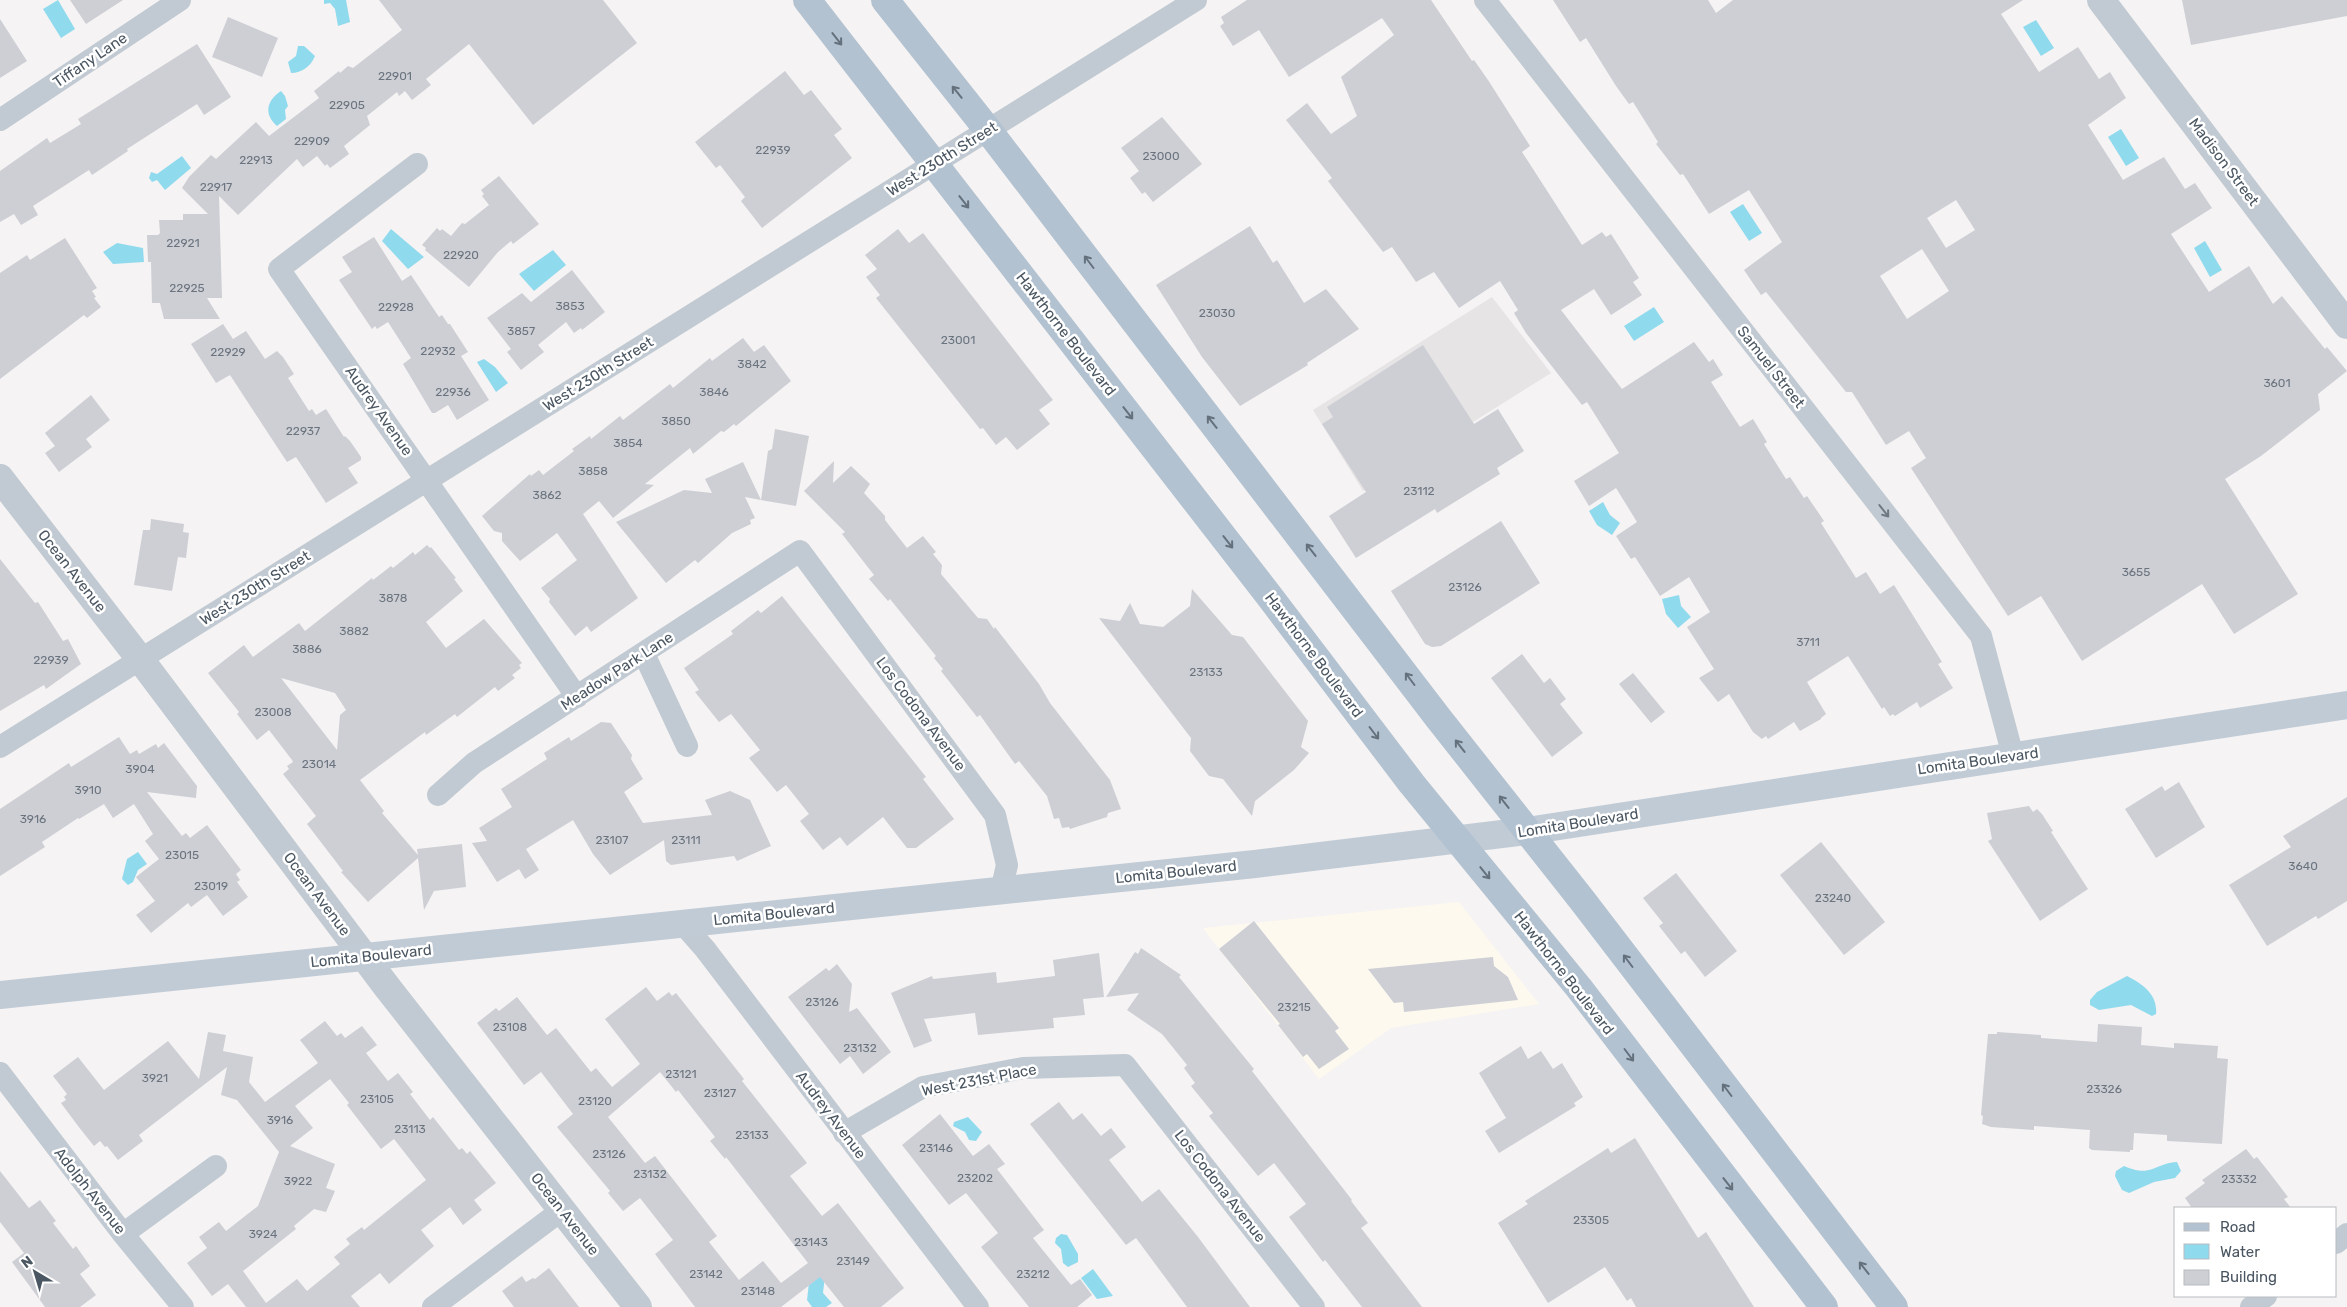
<svg xmlns="http://www.w3.org/2000/svg" width="2347" height="1307" font-family="Rubik,sans-serif">
	<rect width="100%" height="100%" fill="#f5f3f3"/>
	<path fill="#fdf9ef" d="M1459 902 1539 1004 1391 1028 1319 1079 1203 928Z"/>
	<path fill="#e6e4e5" d="M1492 297 1551 373 1363 491 1313 410Z"/>
	<path fill="#90daee" d="M58 0 75 29 61 38 43 9Z
		M324 0H346L350 22 338 26 335 9 330 3 324 4Z
		M2036 20 2054 48 2041 56 2023 27Z
		M298 46H304L315 56C311 66 302 73 291 73L288 62 296 56Z
		M281 91 285 96 288 106 285 110 286 119 277 126C263 114 267 100 281 91Z
		M2121 129 2139 158 2126 166 2108 137Z
		M182 156 191 168 165 190 157 180 152 182 149 178 151 172 157 174Z
		M1743 204 1762 233 1749 241 1730 212Z
		M391 229 424 257 408 269 382 241Z
		M2205 241 2222 270 2210 277 2194 248Z
		M117 243 143 248 144 262 113 264 103 252Z
		M553 250 566 265 534 291 519 274Z
		M1654 307 1664 322 1634 341 1624 326Z
		M484 359 495 367 508 383 496 392 477 362Z
		M1603 502 1610 515 1620 523 1612 535 1597 525 1589 511Z
		M1679 595 1681 606 1691 617 1678 628 1666 614 1662 599Z
		M138 852 147 864 138 870 133 882 128 885 122 879 127 859Z
		M2127 976C2143 984 2158 995 2156 1014L2152 1016 2131 1005 2099 1010 2090 1005V1000L2097 992Z
		M968 1117 982 1132 976 1141 969 1140 965 1132 953 1126 954 1122Z
		M2177 1162 2181 1171 2175 1178 2154 1182 2129 1193 2122 1190 2115 1176 2116 1171 2124 1166C2152 1178 2152 1164 2177 1162Z
		M1061 1234 1067 1235 1078 1254V1262L1068 1267 1063 1263 1061 1249 1055 1243 1056 1238Z
		M1093 1269 1113 1296 1097 1299 1081 1278Z
		M810 1274 825 1276 823 1293 832 1303 826 1307H812L807 1300Z"/>
	<path fill="#cdcfd5" fill-rule="evenodd" d="M70 0H123L86 24Z
		M379 0H603L637 43 533 125 469 44 426 79 431 85 412 100 405 91 399 96 397 92 367 116 370 125 344 146 349 154 330 168 327 164 325 166 317 156 303 167 297 159 238 215 219 196 222 298H207L220 319H164L160 303H152L151 262H148L147 235H158L160 233 159 220H183V214H208L182 188 189 177 211 155 216 159 256 122 269 136 319 98 314 91 339 71 340 73 348 66 353 68 402 30Z
		M1247 0H1431L1472 61 1474 60 1488 80 1530 146 1522 152 1582 245 1602 232 1606 237 1611 234 1639 278 1633 282 1642 295 1611 315 1594 289 1561 310 1622 389 1694 342 1709 362 1713 359 1723 375 1711 382 1740 427 1753 419 1767 442 1764 444 1786 479 1790 477 1804 498 1807 496 1824 521 1821 523 1856 578 1866 572 1880 594 1894 585 1942 662 1938 664 1953 688 1920 708 1917 702 1895 716 1893 714 1890 716 1884 707 1882 709 1848 656 1807 682 1826 714 1821 718V719L1800 731 1794 722 1768 739 1766 736 1762 739 1753 732 1729 694 1718 702 1699 678 1714 669 1687 627 1710 612 1689 577 1660 596 1635 557 1631 559 1616 536 1637 522 1616 488 1589 506 1574 481 1619 453 1587 402 1582 405 1526 333 1514 313 1518 310 1500 281 1459 308 1434 272 1416 282 1392 247 1383 252 1328 181 1332 178 1286 120 1307 103 1331 134 1357 116 1341 77 1394 35 1382 18 1289 77 1259 30 1233 46 1220 26 1224 23 1221 17Z
		M1553 0H1708L1716 13 1733 0H2023L2001 14 2039 72 2078 47 2099 79 2110 72 2126 98 2088 125 2123 180 2164 157 2185 189 2195 183 2212 208 2171 234 2209 292 2249 266 2273 304 2282 296 2325 349 2327 347 2347 371 2318 394 2320 410 2261 456 2225 479 2298 594 2234 634 2202 584 2082 661 2041 596 2008 616 1911 468 1926 458 1909 431 1886 445 1852 392H1846L1766 292 1761 295 1744 270 1782 242 1749 190 1709 214 1683 174 1680 175 1656 144 1658 142 1633 102 1629 104 1616 86 1586 38 1580 42ZM1956 200 1975 230 1946 248 1927 218ZM1922 249 1949 291 1907 319 1880 276Z
		M2182 0H2347V16L2191 45Z
		M228 17 278 38 262 77 212 57Z
		M0 19 27 61 0 78Z
		M197 44 231 97 204 115 197 104 127 149 128 151 92 175 89 170 33 206 38 215 21 225 14 214 0 222V171L47 138 50 143 81 124 78 119Z
		M785 71 804 95 811 90 842 129 834 135 852 158 762 228 741 201 745 197 720 165 716 168 695 142Z
		M1162 117 1202 164 1153 202 1145 192 1142 194 1130 178 1139 171 1121 148Z
		M499 176 539 224 513 244 511 241 498 252 469 287 425 250 426 248 422 245 437 228 440 231 442 229 451 236 462 223 465 224 489 205 482 196 484 194 481 190Z
		M1250 226 1273 263 1277 260 1304 303 1326 289 1359 329 1307 363 1308 365 1240 406 1202 357 1156 285Z
		M898 229 909 243 923 233 1053 400 1039 410 1050 424 1017 450 1006 437 996 445 983 428 980 429 876 298 880 295 866 277 877 269 865 255Z
		M374 237 402 281 411 275 439 317 442 315 448 324H450L468 352 461 356 489 400 457 420 448 405 435 413H432L403 364 411 358 388 322 377 329 375 326 372 329 339 280 352 272 342 257Z
		M65 238 97 288 92 291 96 297 94 298 101 307 87 318 84 315 0 379V273L27 255 30 260Z
		M572 270 605 312 582 330 581 328 574 333 566 322 538 345 544 352 521 370 507 352 511 349 487 318 522 293 531 302Z
		M223 324 233 339 246 331 265 359 277 351 283 357 294 374 288 378 309 411 312 409 316 415 326 409 344 437 345 436 350 441 361 457V460L348 468 358 483 326 503 296 457 287 462 230 375 216 383 191 344Z
		M743 338 754 352 764 345 791 381 736 426 734 424 724 432 721 431 693 454 690 448 645 484 654 485 613 518 599 501 583 514 638 598 591 632 587 626 575 636 549 602 550 599 541 588 577 560 557 533 520 561 502 541V533L494 531 482 516 530 474 531 476 539 470 543 475 574 451 572 449 590 436 591 439 620 416 623 420 670 384 673 388 710 358 712 361Z
		M1423 345 1474 424 1498 409 1524 451 1497 468 1500 474 1437 513 1435 509 1356 558 1329 516 1366 492 1322 424 1333 417 1327 407Z
		M91 395 110 420 86 439 92 447 59 472 45 453 55 446 45 433Z
		M775 429 809 436 796 506 761 500 768 451 772 449Z
		M834 461 833 483 851 466 870 484 864 493 885 516V520L907 548 923 536 936 552 933 554 942 565 941 574 978 618 987 619 994 629 995 627 1039 684 1050 703 1110 780 1121 809 1108 813 1107 817 1070 829 1069 827 1062 828 1059 818 1054 819 1047 796 1019 761 1015 764 980 715 977 717 941 671 943 669 934 658 936 656 890 599 888 601 869 579 874 575 842 534 845 532 804 491Z
		M743 462 761 500 745 497 755 518 750 520 751 524 732 533 698 563 695 560 666 583 616 522 684 490 712 493 705 479Z
		M151 519 184 524 183 532 189 533 186 558 178 557 172 591 134 585 143 530H150Z
		M1501 521 1540 583 1441 646 1432 647 1425 644 1391 591Z
		M427 545 430 548 431 547 456 578 454 579 463 591 426 622 446 648 484 619 522 663 519 665 521 668 512 675 515 678 498 691 495 687 457 717 455 714 426 735 425 732 360 780 384 811 382 813 418 855 417 849 462 844 466 887 434 891 424 910 418 858 368 902 341 872 343 871 307 824 316 816 283 774 289 769 287 766 293 762 292 760 269 730 257 740 237 714 239 712 208 673 244 645 253 657 299 623 305 631 372 578 373 580 391 566 393 568 413 552 415 555ZM281 678 335 693 346 710 340 715 337 750Z
		M0 559 35 603 38 602 63 641 68 639 81 664 46 689 44 685 0 711Z
		M1192 589 1232 635 1243 637 1308 721 1301 747 1309 753 1294 770 1255 801 1252 816 1223 779 1209 776 1190 751 1191 738 1099 618 1120 621 1130 603 1140 624 1163 627 1190 606Z
		M782 596 926 777 923 779 954 819 916 848H907L883 817 847 846 840 837 823 850 800 821 809 814 786 785 777 792 749 758 760 750 731 714 719 722 695 692 699 690 684 668 733 634 731 631 758 610 761 613Z
		M1522 654 1544 683 1550 678 1566 699 1560 704 1583 733 1552 757 1491 678Z
		M1633 673 1665 712 1651 723 1619 684Z
		M601 722 611 723 632 755 631 759 643 779 624 792 643 823 712 815 705 800 730 791 750 800 771 846 737 861 734 856 671 865 666 861 664 840 610 875 593 854 573 820 526 849 539 870 525 879 519 869 497 882 472 843 487 841 479 828 512 807 501 789 547 759 544 753 569 737 571 741Z
		M119 737 130 754 137 750 139 754 156 744 158 748 164 743 197 786 196 798 147 792 182 836 186 833 190 838 207 825 241 870 236 874 240 880 237 882 248 897 223 916 207 895 191 907 188 903 151 933 136 915 155 901 136 877 159 859 145 841 153 834 134 804 113 818 104 804 79 819 78 818 42 842 45 847 0 876V809L69 763 71 767Z
		M2179 782 2205 827 2156 858 2125 809 2162 786 2165 791Z
		M2347 797V901L2318 919 2316 916 2267 946 2229 885 2291 847 2283 836Z
		M2029 806 2033 812 2037 809 2042 814 2053 831 2051 832 2088 889 2040 921 1988 841 1992 839 1987 813Z
		M1821 842 1885 922 1844 955 1780 875Z
		M1676 873 1737 951 1705 977 1685 951 1681 954 1659 926 1663 923 1643 898Z
		M1254 921 1339 1028 1335 1031 1349 1049 1319 1069 1307 1054 1303 1057 1278 1025 1280 1024 1219 949Z
		M1141 948 1181 975 1179 977 1254 1069 1252 1071 1352 1200 1351 1201 1368 1223 1361 1228 1422 1307H1362L1325 1260 1323 1262 1289 1217 1306 1204 1274 1163 1258 1176 1209 1116 1213 1113 1191 1086 1195 1083 1184 1068 1187 1065 1162 1034 1127 1010 1139 993 1106 997 1135 952 1138 954Z
		M1099 953 1104 997 1083 999 1085 1015 1053 1018 1054 1028 978 1035 975 1013 924 1019 932 1041 914 1048 891 993 932 976 933 979 996 972 997 983 1055 976 1053 960Z
		M1493 957 1494 966 1508 977 1518 1000 1404 1012 1403 1002 1394 1003 1368 969Z
		M837 964 852 984 849 1012 857 1008 891 1052 863 1074 850 1056 840 1064 788 997 826 968 829 971Z
		M646 987 657 1001 669 992 672 996 676 993 744 1079 742 1081 807 1163 790 1176 822 1216 838 1203 904 1288 881 1307H844L820 1277 781 1307H695L655 1254 673 1240 640 1198 623 1211 608 1193 610 1191 557 1127 573 1114 541 1072 524 1085 477 1023 496 1008 499 1011 517 997 547 1035 556 1028 591 1072 596 1068 612 1087 640 1064 605 1019ZM660 1072 676 1092 678 1090 715 1137 710 1141 725 1159 726 1157 808 1263 781 1283 763 1261 739 1280 709 1242 717 1236 655 1156 645 1163 608 1117Z
		M325 1021 337 1036 341 1033 345 1038 362 1026 377 1045 366 1053 388 1081 398 1073 413 1092 410 1094 430 1120 433 1117 459 1150 462 1148 467 1154 470 1151 496 1183 474 1200 482 1210 463 1225 450 1207 421 1230 434 1246 389 1284 380 1273 351 1296 360 1307H246L228 1284 212 1296 187 1263 207 1248 199 1237 219 1222 226 1231 258 1206 279 1152 237 1100 221 1095 227 1067 139 1135 143 1141 118 1160 107 1146 105 1147 100 1141 94 1146 78 1126 61 1103 66 1100 64 1097 67 1094 53 1076 78 1057 104 1090 168 1041 199 1079 208 1032 226 1035 223 1051 253 1057 249 1082 265 1102 318 1063 300 1040ZM330 1079 349 1103 347 1105 381 1149 394 1139 426 1180 364 1230 362 1227 346 1239 350 1244 334 1257 340 1264 307 1291 297 1279 266 1303 243 1271 296 1229 294 1226 314 1209 326 1212 335 1191 326 1188 335 1164 290 1146 313 1128 295 1106Z
		M2098 1024 2142 1027 2141 1045 2174 1048V1043L2218 1046 2217 1058 2228 1059 2222 1144 2167 1141V1135L2134 1133 2133 1150H2130V1152L2092 1150 2089 1148 2090 1130 2034 1126V1130L1991 1127 1982 1124 1983 1116 1981 1115 1988 1034H1997V1032L2041 1035V1038L2097 1042Z
		M1521 1046 1528 1059 1541 1051 1553 1069 1562 1063 1583 1097 1574 1103 1576 1106 1499 1153 1485 1131 1506 1118 1479 1073Z
		M1059 1102 1073 1120 1082 1113 1101 1136 1111 1128 1126 1147 1109 1160 1142 1202 1159 1189 1198 1237 1250 1307H1187L1136 1238 1126 1245 1030 1124Z
		M940 1114 973 1156 989 1144 1005 1164 997 1169 1044 1230 1033 1238 1071 1285 1080 1279 1092 1295 1077 1307H1029L981 1247 998 1233 966 1193 949 1205 902 1145Z
		M1635 1138 1698 1238 1706 1232 1754 1307H1636L1631 1298 1627 1301 1605 1267 1548 1303 1498 1223 1528 1204 1525 1201 1608 1148 1611 1153Z
		M2246 1149 2254 1159 2257 1157 2272 1176 2288 1197 2284 1199 2291 1208H2192L2185 1198 2205 1183 2202 1180Z
		M0 1171 29 1208 40 1200 56 1221 53 1223 73 1249 76 1246 90 1266 80 1274 96 1295 80 1307H45L12 1262 24 1253 0 1222Z
		M549 1268 579 1307H514L502 1291 522 1276 526 1282 533 1278 535 1279Z"/>
	<g fill="none" stroke-linecap="round" stroke-linejoin="round">
		<path stroke="#c1cad2" stroke-width="22" d="M1485 0 1981 636 2013 756
			M0 120 180 0
			M417 164 279 269 577 697
			M644 654 687 746
			M0 747 1196 0
			M438 795 474 763 800 551 995 815 1007 865 1001 891
			M683 924 705 949 978 1307
			M0 1073 123 1234 183 1307
			M844 1133 923 1087 1023 1068 1125 1065 1314 1307
			M123 1234 216 1166
			M2336 1243 2347 1234
			M433 1307 562 1210
			M2251 1307 2266 1296"/>
		<path stroke="#c1cad2" stroke-width="28" d="M2101 0 2347 325
			M0 478 140 659 387 987 638 1307"/>
		<path stroke="#c1cbd6" stroke-width="28" d="M0 995 1255 864 1527 831 2347 705"/>
		<path stroke="#b3c2d1" stroke-width="28" d="M807 0 1270 597 1412 784 1579 988 1824 1307
			M885 0 988 130 1439 719 1582 900 1894 1307"/>
	</g>
	<defs><path id="oneway-shaft" d="M-6 0H5M1.5-3L5.5 0L1.5 3" fill="none" stroke-width="1.6" stroke-linecap="round" stroke-linejoin="round" transform="scale(1.25)"/></defs>
	<g stroke="#64717d">
		<use href="#oneway-shaft" transform="translate(837 39) rotate(52)"/>
		<use href="#oneway-shaft" transform="translate(957 92) rotate(-129)"/>
		<use href="#oneway-shaft" transform="translate(964 202) rotate(52)"/>
		<use href="#oneway-shaft" transform="translate(1089 262) rotate(-127)"/>
		<use href="#oneway-shaft" transform="translate(1128 413) rotate(52)"/>
		<use href="#oneway-shaft" transform="translate(1212 422) rotate(-128)"/>
		<use href="#oneway-shaft" transform="translate(1228 542) rotate(52)"/>
		<use href="#oneway-shaft" transform="translate(1311 550) rotate(-128)"/>
		<use href="#oneway-shaft" transform="translate(1410 679) rotate(-127)"/>
		<use href="#oneway-shaft" transform="translate(1374 733) rotate(53)"/>
		<use href="#oneway-shaft" transform="translate(1460 746) rotate(-128)"/>
		<use href="#oneway-shaft" transform="translate(1504 802) rotate(-128)"/>
		<use href="#oneway-shaft" transform="translate(1485 873) rotate(51)"/>
		<use href="#oneway-shaft" transform="translate(1628 961) rotate(-127)"/>
		<use href="#oneway-shaft" transform="translate(1629 1055) rotate(53)"/>
		<use href="#oneway-shaft" transform="translate(1727 1090) rotate(-127)"/>
		<use href="#oneway-shaft" transform="translate(1728 1184) rotate(52)"/>
		<use href="#oneway-shaft" transform="translate(1864 1268) rotate(-128)"/>
	</g>
	<use stroke="#6e7983" href="#oneway-shaft" transform="translate(1884 511) rotate(52)"/>
	<g text-anchor="middle" stroke-width="5" stroke-linejoin="round" paint-order="stroke">
		<g font-size="12" fill="#6b747e">
			<text x="395" y="80">22901</text>
			<text x="347" y="109">22905</text>
			<text x="312" y="145">22909</text>
			<text x="773" y="154">22939</text>
			<text x="1161" y="160">23000</text>
			<text x="256" y="164">22913</text>
			<text x="216" y="191">22917</text>
			<text x="183" y="247">22921</text>
			<text x="461" y="259">22920</text>
			<text x="187" y="292">22925</text>
			<text x="570" y="310">3853</text>
			<text x="396" y="311">22928</text>
			<text x="1217" y="317">23030</text>
			<text x="521" y="335">3857</text>
			<text x="958" y="344">23001</text>
			<text x="438" y="355">22932</text>
			<text x="228" y="356">22929</text>
			<text x="752" y="368">3842</text>
			<text x="2277" y="387">3601</text>
			<text x="453" y="396">22936</text>
			<text x="714" y="396">3846</text>
			<text x="676" y="425">3850</text>
			<text x="303" y="435">22937</text>
			<text x="628" y="447">3854</text>
			<text x="593" y="475">3858</text>
			<text x="1419" y="495">23112</text>
			<text x="547" y="499">3862</text>
			<text x="2136" y="576">3655</text>
			<text x="1465" y="591">23126</text>
			<text x="393" y="602">3878</text>
			<text x="354" y="635">3882</text>
			<text x="1808" y="646">3711</text>
			<text x="307" y="653">3886</text>
			<text x="51" y="664">22939</text>
			<text x="1206" y="676">23133</text>
			<text x="273" y="716">23008</text>
			<text x="319" y="768">23014</text>
			<text x="140" y="773">3904</text>
			<text x="88" y="794">3910</text>
			<text x="33" y="823">3916</text>
			<text x="612" y="844">23107</text>
			<text x="686" y="844">23111</text>
			<text x="182" y="859">23015</text>
			<text x="2303" y="870">3640</text>
			<text x="211" y="890">23019</text>
			<text x="1833" y="902">23240</text>
			<text x="822" y="1006">23126</text>
			<text x="1294" y="1011">23215</text>
			<text x="510" y="1031">23108</text>
			<text x="860" y="1052">23132</text>
			<text x="681" y="1078">23121</text>
			<text x="155" y="1082">3921</text>
			<text x="2104" y="1093">23326</text>
			<text x="720" y="1097">23127</text>
			<text x="377" y="1103">23105</text>
			<text x="595" y="1105">23120</text>
			<text x="280" y="1124">3916</text>
			<text x="410" y="1133">23113</text>
			<text x="752" y="1139">23133</text>
			<text x="936" y="1152">23146</text>
			<text x="609" y="1158">23126</text>
			<text x="650" y="1178">23132</text>
			<text x="975" y="1182">23202</text>
			<text x="2239" y="1183">23332</text>
			<text x="298" y="1185">3922</text>
			<text x="1591" y="1224">23305</text>
			<text x="263" y="1238">3924</text>
			<text x="811" y="1246">23143</text>
			<text x="853" y="1265">23149</text>
			<text x="706" y="1278">23142</text>
			<text x="1033" y="1278">23212</text>
			<text x="758" y="1295">23148</text>
		</g>
		<g font-size="15" fill="#4a5661" stroke="#fff">
			<text transform="translate(90 60) rotate(-34)" y="5">Tiffany Lane</text>
			<text transform="translate(942 159) rotate(-32)" y="5">West 230th Street</text>
			<text transform="translate(2224 162) rotate(53)" y="5">Madison Street</text>
			<text transform="translate(1066 334) rotate(52)" y="5">Hawthorne Boulevard</text>
			<text transform="translate(1771 367) rotate(52)" y="5">Samuel Street</text>
			<text transform="translate(598 374) rotate(-32)" y="5">West 230th Street</text>
			<text transform="translate(379 411) rotate(55)" y="5">Audrey Avenue</text>
			<text transform="translate(72 571) rotate(52)" y="5">Ocean Avenue</text>
			<text transform="translate(255 588) rotate(-32)" y="5">West 230th Street</text>
			<text transform="translate(1314 655) rotate(53)" y="5">Hawthorne Boulevard</text>
			<text transform="translate(617 671) rotate(-33)" y="5">Meadow Park Lane</text>
			<text transform="translate(921 714) rotate(53)" y="5">Los Codona Avenue</text>
			<text transform="translate(1978 761) rotate(-8)" y="5">Lomita Boulevard</text>
			<text transform="translate(1578 823) rotate(-9)" y="5">Lomita Boulevard</text>
			<text transform="translate(1176 872) rotate(-6)" y="5">Lomita Boulevard</text>
			<text transform="translate(317 894) rotate(53)" y="5">Ocean Avenue</text>
			<text transform="translate(774 914) rotate(-6)" y="5">Lomita Boulevard</text>
			<text transform="translate(371 956) rotate(-6)" y="5">Lomita Boulevard</text>
			<text transform="translate(1564 973) rotate(52)" y="5">Hawthorne Boulevard</text>
			<text transform="translate(979 1080) rotate(-11)" y="5">West 231st Place</text>
			<text transform="translate(831 1115) rotate(53)" y="5">Audrey Avenue</text>
			<text transform="translate(1220 1186) rotate(52)" y="5">Los Codona Avenue</text>
			<text transform="translate(90 1191) rotate(52)" y="5">Adolph Avenue</text>
			<text transform="translate(565 1214) rotate(52)" y="5">Ocean Avenue</text>
		</g>
	</g>
	<rect x="2174" y="1207" width="162" height="90" fill="#ffffff" stroke="#b7bbc0"/>
	<rect x="2184" y="1223" width="25" height="8" fill="#b3c2d1" stroke="#b7bbc0"/>
	<text x="2220" y="1232" font-size="15" fill="#4a5661">Road</text>
	<rect x="2184" y="1244" width="25" height="15" fill="#90daee" stroke="#b7bbc0"/>
	<text x="2220" y="1257" font-size="15" fill="#4a5661">Water</text>
	<rect x="2184" y="1270" width="25" height="15" fill="#cdcfd5" stroke="#b7bbc0"/>
	<text x="2220" y="1282" font-size="15" fill="#4a5661">Building</text>
	<g transform="translate(35 1272) rotate(322)" stroke="#ffffff" stroke-width="4" paint-order="stroke">
	<path d="M0-4L9 19L0 12L-9 19Z" fill="#4a5661"/>
	<text y="-8" font-size="14" font-weight="bold" text-anchor="middle" fill="#4a5661">N</text>
	</g>
</svg>
